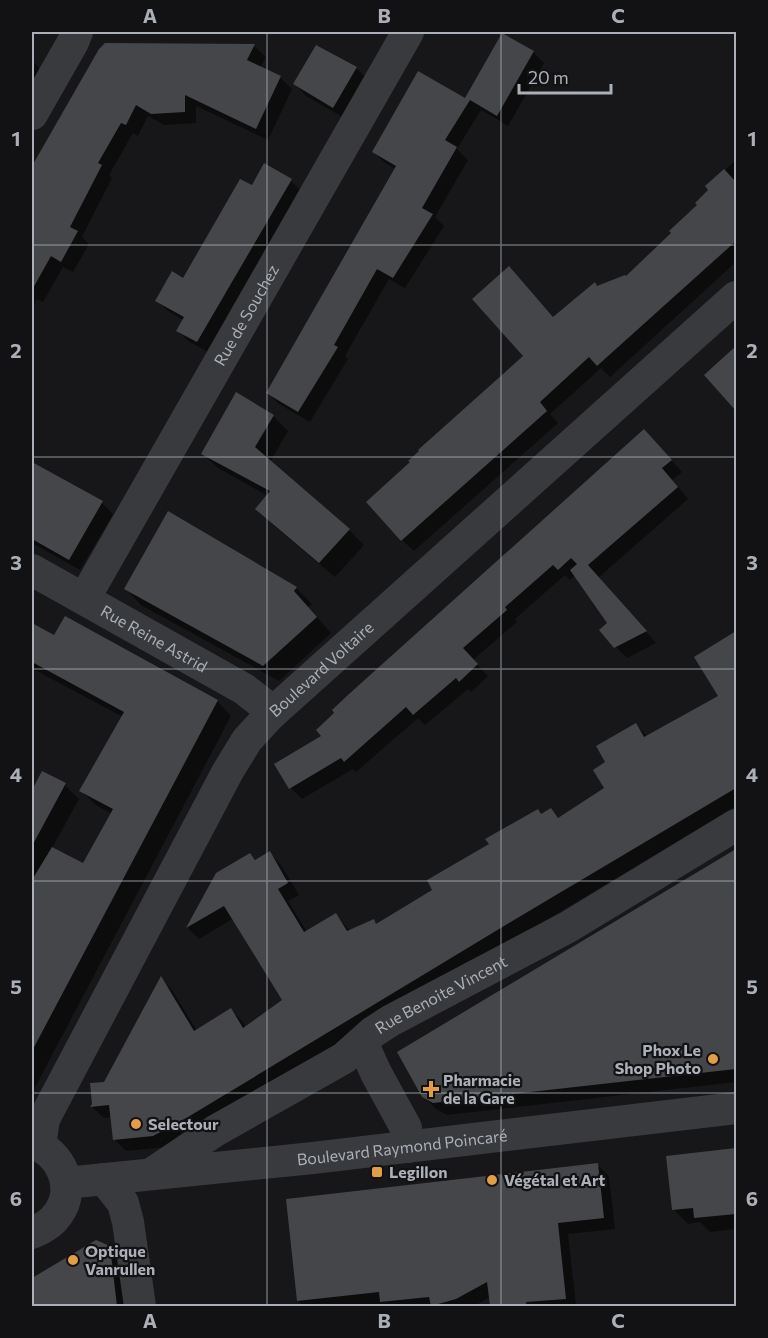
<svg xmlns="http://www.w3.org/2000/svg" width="768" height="1338" font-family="Commissioner,sans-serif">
	<rect width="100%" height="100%" fill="#171719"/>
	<path fill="#0007" d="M106 45 254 46 266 57 260 68 280 77 292 89 268 140 196 106V123L164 125 148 116 138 136 133 133 109 175 112 178 82 237 89 244 73 272 63 267 43 302 37 299 32 310V169L100 50Z
		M533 52 544 63 508 126 481 110 457 149 468 160 435 217 444 226 405 288 389 279 345 356 348 359 310 422 279 404 268 393 396 169 385 163 374 152 465 100Z
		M32 60 43 72 32 127Z
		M356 68 368 80 346 119 306 96 295 84Z
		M736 160V262L610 377 601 368 550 414 558 423 414 551 402 540 525 356 520 280 554 318 597 287 626 278 699 206 710 191 707 187Z
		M291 181 301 191 208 352 188 341 178 330 183 320 168 311 157 301 184 280 252 187Z
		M736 347V409L706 375Z
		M273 416 288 431 270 462 349 530 364 545 335 577 272 524 268 496 218 468 202 453Z
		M655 442 682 472 672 480 688 499 598 578 656 643 627 658 616 647 609 623 575 575 570 580 565 575 515 619 517 622 473 660 488 676 471 692 468 689 425 725 418 718 356 772 353 769 302 799 291 788 323 736Z
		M32 463 102 503 113 514 80 570 32 543Z
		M296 588 312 604 308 607 331 633 279 681 141 605 126 589Z
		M32 624 55 637 217 701 231 716 32 1093V793L43 773 65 785 79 799 52 848 84 865 112 814 96 805 81 791 123 717 35 670 32 675Z
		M736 633V806L218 1118 166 1147 126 1151 115 1140 112 1117 104 1118 92 1107 161 979 172 990 197 1031 231 1010 243 1022 246 1028 284 1000 234 918 199 939 188 928 218 874 250 854 257 861 270 853 281 865 299 895 288 901 307 932 336 915 350 931 373 920 377 925 434 891 551 810 560 819 606 789 607 763 636 725 648 737 720 697 696 657Z
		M736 850V953L731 956 736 965V1082L447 1115 436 1109 423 1096 399 1053Z
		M736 1149V1229L710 1232 700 1222 688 1224 673 1209 668 1157Z
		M597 1165 609 1176 615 1229 568 1234 576 1306H491L490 1297 474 1306H387L384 1304 359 1306H304L298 1301Z
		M96 1241 109 1247 123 1260 128 1306H32V1280Z"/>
	<path fill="#444649" d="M502 33 534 51 497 116 470 100 445 140 457 147 422 208 433 214 393 278 377 269 334 345 338 347 298 412 266 393 396 166 372 152 418 71 465 98Z
		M105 43 255 44 247 60 281 76 256 129 185 95V112L151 114 136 105 126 125 121 123 98 163 102 165 70 227 78 231 61 262 51 256 32 290V166L99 49Z
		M316 45 357 67 333 108 293 84Z
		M264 163 292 179 197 342 176 331 184 317 155 301 172 271 183 278 240 179 252 185Z
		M724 169 736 182V241L597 366 589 357 540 402 547 411 401 541 366 502 410 462 408 461 419 451 418 450 523 356 472 299 509 266 553 317 595 282 597 286 625 275 626 276 671 233 669 231 697 205 695 203 708 190 705 186Z
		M736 346V411L704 375Z
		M236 392 274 415 255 447 350 529 319 563 255 509 270 491 201 454Z
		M644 429 672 460 662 468 678 487 588 565 647 631 614 648 599 630 607 623 570 570 577 564 571 558 558 570 553 565 505 607 507 610 463 648 478 664 459 682 456 678 413 715 406 707 344 762 341 758 289 789 274 764 321 736 316 730 334 713 332 710 349 694Z
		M32 462 103 501 69 560 32 539Z
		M168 511 297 587 294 591 317 617 263 666 124 589Z
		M65 616 218 700 32 1051V880L52 847 83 863 113 809 79 791 124 712 32 662V623L54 635Z
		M736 631V788L509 923 188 1117 153 1136 113 1140 109 1105 90 1107 92 1104 90 1083 104 1082 161 976 194 1031 231 1008 243 1028 282 1000 224 906 186 928 216 873 250 853 255 860 270 851 288 883 278 889 304 932 336 913 347 931 374 919 376 924 432 890 427 880 489 844 485 839 538 809 541 814 551 808 558 818 604 788 593 770 605 762 596 746 636 723 644 737 718 696 694 657Z
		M42 771 66 783 32 846V790Z
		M736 849V1069L433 1103 422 1097 397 1052Z
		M736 1148V1214L694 1218 693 1208 672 1210 666 1156Z
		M598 1163 604 1218 558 1223 566 1299 526 1302 527 1306H490L487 1282 456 1299 431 1306 429 1297 380 1302 379 1292 297 1301 286 1199Z
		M96 1240 110 1246 117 1306H32V1278Z"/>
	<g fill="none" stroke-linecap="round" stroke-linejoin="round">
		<g stroke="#393a3e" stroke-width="32">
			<path d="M32 114 73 42 77 32"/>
			<path id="s1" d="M32 570 244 689 262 703 271 714"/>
			<path id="s2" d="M84 599 408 32"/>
			<path d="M362 1042 376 1073 406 1128 408 1147"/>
			<path d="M32 1143C61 1152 77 1188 58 1214 52 1223 42 1229 32 1233"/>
			<path id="s3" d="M40 1146 44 1119 228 771 247 740 271 714 736 297"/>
			<path id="s4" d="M151 1174 215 1131 344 1058 373 1032 390 1021 568 927 736 825"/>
			<path d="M104 1179 123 1203 128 1222 140 1306"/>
			<path id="s5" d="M66 1183 313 1158 736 1108"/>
		</g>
	</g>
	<path fill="none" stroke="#abb0b8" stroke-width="1.5" stroke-opacity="0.55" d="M267 32V1306M501 32V1306M32 245H736M32 457H736M32 669H736M32 881H736M32 1093H736"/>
	<g fill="#e29d46" stroke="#121214" stroke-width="2">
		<circle cx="713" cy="1059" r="6"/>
		<path d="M428 1080h6v6h6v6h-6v6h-6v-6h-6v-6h6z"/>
		<circle cx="136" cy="1124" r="6"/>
		<rect x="371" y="1166" width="12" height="12" rx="3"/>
		<circle cx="492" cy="1180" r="6"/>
		<circle cx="73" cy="1260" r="6"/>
	</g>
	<g text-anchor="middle" stroke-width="4.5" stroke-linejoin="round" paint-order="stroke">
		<g font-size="16" fill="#abb0b8" stroke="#121214">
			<text dy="6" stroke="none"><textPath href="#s2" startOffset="327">Rue de Souchez</textPath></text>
			<text dy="6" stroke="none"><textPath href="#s1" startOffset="140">Rue Reine Astrid</textPath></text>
			<text dy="6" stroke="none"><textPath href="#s3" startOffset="560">Boulevard Voltaire</textPath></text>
			<text dy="6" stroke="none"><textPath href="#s4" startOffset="342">Rue Benoite Vincent</textPath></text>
			<text dy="6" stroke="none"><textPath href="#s5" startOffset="338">Boulevard Raymond Poincaré</textPath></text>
		</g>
		<g font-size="16" font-weight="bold" fill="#abb0b8" stroke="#121214" text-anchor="start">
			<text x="701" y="1056" text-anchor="end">Phox Le<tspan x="701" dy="18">Shop Photo</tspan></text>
			<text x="443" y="1086">Pharmacie<tspan x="443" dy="18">de la Gare</tspan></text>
			<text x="148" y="1130">Selectour</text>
			<text x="389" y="1178">Legillon</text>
			<text x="504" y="1186">Végétal et Art</text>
			<text x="85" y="1257">Optique<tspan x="85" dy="18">Vanrullen</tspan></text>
		</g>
	</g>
	<rect width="768" height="1338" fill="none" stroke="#121214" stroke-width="66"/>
	<path d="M519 84v9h92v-9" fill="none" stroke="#abb0b8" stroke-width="3"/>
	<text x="528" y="84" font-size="18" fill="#abb0b8" stroke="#121214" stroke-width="4.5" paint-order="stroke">20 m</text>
	<rect x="33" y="33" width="702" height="1272" fill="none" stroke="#abb0b8" stroke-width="2"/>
	<g font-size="20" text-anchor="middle" font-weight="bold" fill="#abb0b8">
		<text x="150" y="23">A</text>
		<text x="384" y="23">B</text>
		<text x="618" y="23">C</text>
		<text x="16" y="146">1</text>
		<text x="752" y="146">1</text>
		<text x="16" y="358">2</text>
		<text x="752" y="358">2</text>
		<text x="16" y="570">3</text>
		<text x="752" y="570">3</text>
		<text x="16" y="782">4</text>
		<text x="752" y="782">4</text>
		<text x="16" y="994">5</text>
		<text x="752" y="994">5</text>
		<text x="16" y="1206">6</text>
		<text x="752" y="1206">6</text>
		<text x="150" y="1328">A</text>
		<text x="384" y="1328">B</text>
		<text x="618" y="1328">C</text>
	</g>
</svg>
